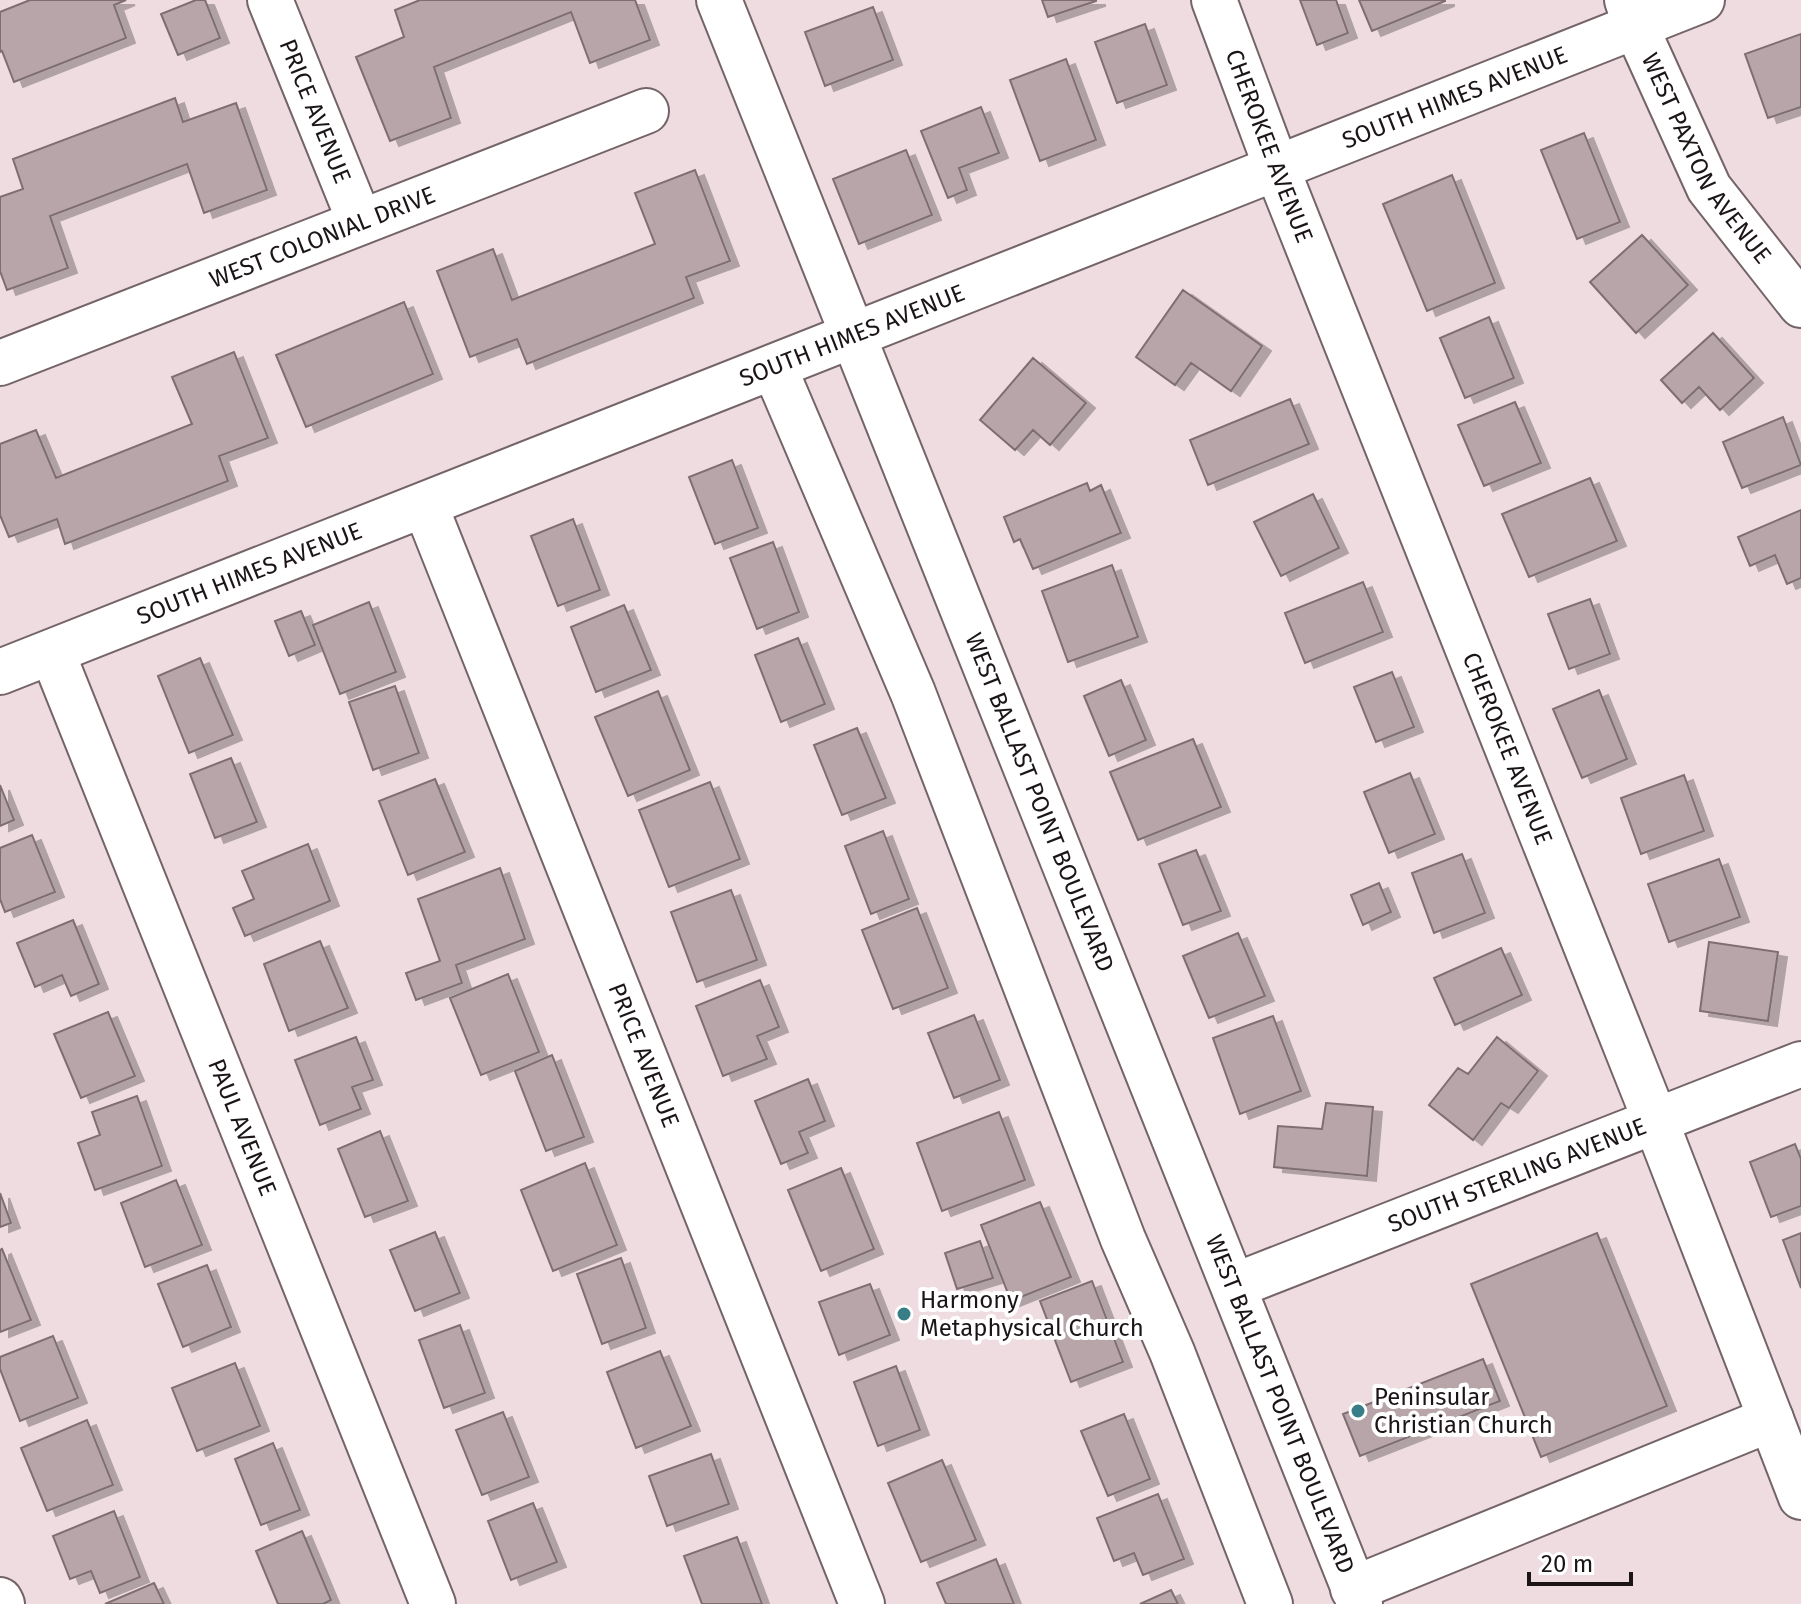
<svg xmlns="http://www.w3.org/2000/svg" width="1801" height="1604" font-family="'Fira Sans',sans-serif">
	<defs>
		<filter id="shadow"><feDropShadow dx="9" dy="5" stdDeviation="0" flood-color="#0004"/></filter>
	</defs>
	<rect width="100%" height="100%" fill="#eedce0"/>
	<path fill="#b7a5a9" stroke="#7e6e72" stroke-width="2" filter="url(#shadow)" d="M30 0H126L114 5 126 38 14 82 2 51 0 52V12Z
		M196 0H205L220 38 178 55 161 14Z
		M420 0H635L650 40 590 63 571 12 434 67 451 118 390 141 356 57 404 37 395 10Z
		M1042 0H1096V1L1048 17Z
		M1300 0H1336L1348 33 1317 45Z
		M1359 0H1445V1L1372 31Z
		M873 7 893 60 825 86 805 32Z
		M1145 24 1167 85 1117 103 1095 42Z
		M1801 34V107L1768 118 1745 54Z
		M1066 59 1096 140 1040 161 1010 80Z
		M175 98 183 122 236 103 267 190 204 213 187 164 50 216 68 268 7 290 0 271V197L23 189 13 159Z
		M981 107 999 153 959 168 967 190 948 198 921 131Z
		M1584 133 1620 222 1577 239 1541 150Z
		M906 150 932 215 859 244 833 179Z
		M695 170 730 261 686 277 694 298 527 364 517 339 470 357 437 271 493 249 512 300 655 244 635 193Z
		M1452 175 1495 283 1427 311 1383 204Z
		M1642 235 1688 285 1636 333 1590 282Z
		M1183 290 1262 346 1231 391 1191 363 1175 385 1136 357Z
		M404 302 433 374 306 427 276 355Z
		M1489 317 1514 378 1465 398 1440 338Z
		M1713 333 1754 378 1720 410 1699 387 1682 403 1661 380Z
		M234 352 268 438 219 456 228 481 65 544 57 519 9 537 0 515V444L36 430 56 478 192 424 172 377Z
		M1033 358 1086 403 1050 445 1033 430 1015 450 980 420Z
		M1290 399 1309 444 1208 485 1190 440Z
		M1515 402 1541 463 1484 486 1458 425Z
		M1783 417 1801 465 1742 488 1723 442Z
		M732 460 758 528 715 544 689 477Z
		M1590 478 1617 541 1529 577 1502 514Z
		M1087 483 1090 491 1101 485 1121 533 1033 569 1020 539 1014 542 1004 517Z
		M1313 494 1339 548 1281 576 1254 522Z
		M1801 510V578L1787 584 1775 555 1750 566 1738 537Z
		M573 519 600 590 558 606 531 536Z
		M773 542 799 612 757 629 730 558Z
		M1112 565 1138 637 1068 662 1042 591Z
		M1363 582 1383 632 1305 663 1285 613Z
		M1590 599 1610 654 1569 669 1548 614Z
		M369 602 396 672 340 694 313 625Z
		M624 605 651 670 596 692 571 627Z
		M301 611 315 645 289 656 275 621Z
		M798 638 825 704 781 722 755 655Z
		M200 658 233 735 189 753 158 676Z
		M1392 672 1414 727 1376 742 1354 687Z
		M1121 680 1146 740 1109 756 1084 696Z
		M395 686 419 753 373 770 349 702Z
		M1599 690 1627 759 1582 778 1553 709Z
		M658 691 690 770 628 796 595 717Z
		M857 728 886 798 842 815 814 745Z
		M1193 739 1221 807 1138 840 1110 772Z
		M231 758 257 822 215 838 190 774Z
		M1410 773 1435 834 1389 853 1364 792Z
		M1684 775 1704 831 1641 854 1621 798Z
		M435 779 465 852 408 875 379 801Z
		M710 782 740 859 669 887 639 810Z
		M0 785 14 820 0 826Z
		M883 831 909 899 871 914 845 846Z
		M32 835 55 892 5 912 0 899V848Z
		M308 844 330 901 245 936 233 908 254 899 242 871Z
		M1196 850 1221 911 1183 925 1159 864Z
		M1462 854 1485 913 1434 933 1412 873Z
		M1719 859 1740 917 1669 942 1648 884Z
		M500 868 525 939 456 965 462 983 416 1000 406 973 440 961 418 899Z
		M1379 883 1391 912 1363 925 1351 895Z
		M731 890 757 960 697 982 671 912Z
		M917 908 948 988 893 1009 862 930Z
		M73 920 99 984 71 996 62 975 35 987 17 943Z
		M1238 933 1265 996 1209 1018 1183 956Z
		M320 941 348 1008 289 1031 264 964Z
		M1709 942 1778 952 1768 1021 1700 1011Z
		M1501 948 1522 995 1455 1025 1434 978Z
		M508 974 539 1052 481 1075 450 998Z
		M760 980 779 1027 757 1036 767 1059 723 1076 696 1006Z
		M108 1012 135 1076 81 1098 54 1034Z
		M974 1015 1000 1080 954 1098 928 1033Z
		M1273 1016 1301 1091 1240 1114 1213 1038Z
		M356 1037 373 1080 352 1087 361 1109 320 1125 295 1060Z
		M1497 1037 1538 1071 1509 1108 1501 1103 1473 1140 1429 1105 1458 1068 1468 1074Z
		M552 1055 584 1137 546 1151 515 1071Z
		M808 1079 825 1121 799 1132 808 1153 781 1164 755 1101Z
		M137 1096 162 1166 95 1190 78 1143 100 1135 92 1112Z
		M1326 1103 1373 1107 1367 1176 1274 1167 1278 1126 1322 1129Z
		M999 1112 1025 1180 942 1211 917 1143Z
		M380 1131 408 1201 365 1217 338 1149Z
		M1795 1144 1801 1159V1206L1771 1217 1750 1162Z
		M585 1163 617 1245 553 1271 521 1190Z
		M841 1168 874 1249 821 1271 788 1190Z
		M176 1180 202 1245 145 1267 121 1203Z
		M0 1193 11 1223 0 1227Z
		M1040 1202 1071 1277 1011 1301 981 1225Z
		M435 1232 460 1293 415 1311 390 1250Z
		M1597 1233 1667 1406 1541 1457 1471 1284Z
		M1801 1233V1288L1783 1240Z
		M980 1241 993 1278 957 1289 945 1253Z
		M2 1249 31 1320 0 1332V1250Z
		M621 1258 646 1328 602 1344 577 1274Z
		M207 1265 231 1327 183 1347 158 1284Z
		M1092 1281 1123 1362 1071 1382 1040 1301Z
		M870 1284 890 1335 839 1355 819 1302Z
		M460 1325 485 1393 444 1408 419 1340Z
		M53 1336 78 1398 20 1421 0 1369V1357Z
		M660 1351 691 1426 636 1448 607 1372Z
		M1483 1359 1500 1401 1360 1456 1343 1414Z
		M235 1363 260 1426 197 1451 172 1388Z
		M896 1366 920 1430 878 1446 854 1382Z
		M503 1412 529 1477 482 1495 456 1430Z
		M1124 1414 1150 1479 1108 1496 1081 1431Z
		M87 1420 113 1485 47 1511 21 1448Z
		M273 1443 300 1510 261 1525 235 1459Z
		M711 1454 729 1504 667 1526 649 1476Z
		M942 1460 976 1540 921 1562 888 1483Z
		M1158 1494 1184 1559 1143 1575 1134 1553 1114 1561 1097 1518Z
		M533 1503 557 1562 511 1580 488 1521Z
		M114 1511 140 1577 100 1593 91 1571 70 1579 53 1536Z
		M302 1531 331 1600 323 1604H278L256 1551Z
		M737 1537 762 1604H702L684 1556Z
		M996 1559 1014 1604H946L937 1583Z
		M154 1583 164 1604H105Z
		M1171 1590 1178 1604H1140Z"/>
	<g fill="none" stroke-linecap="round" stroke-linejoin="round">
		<defs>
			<g id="minor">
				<path id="s1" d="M270 0 360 222"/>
				<path id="s2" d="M719 0 1360 1604"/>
				<path id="s3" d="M1214 0 1277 169 1656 1122 1801 1497"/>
				<path id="s4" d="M1627 0 1636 27 1709 188 1801 305"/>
				<path id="s5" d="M0 363 646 111"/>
				<path d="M774 367 913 693 1123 1239 1172 1352 1270 1604"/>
				<path id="s6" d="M425 505 862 1604"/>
				<path id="s7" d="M52 652 433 1604"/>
				<path id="s8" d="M0 672 1702 0"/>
				<path id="s9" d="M1234 1286 1801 1064"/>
				<path d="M1353 1589 1771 1419"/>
				<path d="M0 1600 2 1604"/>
			</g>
		</defs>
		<use href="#minor" stroke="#746468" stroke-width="48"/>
		<use href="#minor" stroke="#fff" stroke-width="44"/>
	</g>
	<g fill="#377e87" stroke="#fff" stroke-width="3">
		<circle cx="904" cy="1314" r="8"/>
		<circle cx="1358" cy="1411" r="8"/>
	</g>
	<g text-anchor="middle" stroke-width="8" stroke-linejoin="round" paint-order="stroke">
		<g font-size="24" fill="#1c1517" stroke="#fff">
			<text dy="8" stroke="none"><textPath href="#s8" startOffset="1564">SOUTH HIMES AVENUE</textPath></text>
			<text dy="8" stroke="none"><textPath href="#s1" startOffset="120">PRICE AVENUE</textPath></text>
			<text dy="8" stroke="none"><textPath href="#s3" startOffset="156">CHEROKEE AVENUE</textPath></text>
			<text dy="8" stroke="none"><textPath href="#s4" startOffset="178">WEST PAXTON AVENUE</textPath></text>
			<text dy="8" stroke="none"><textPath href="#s5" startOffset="346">WEST COLONIAL DRIVE</textPath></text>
			<text dy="8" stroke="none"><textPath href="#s8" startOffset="916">SOUTH HIMES AVENUE</textPath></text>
			<text dy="8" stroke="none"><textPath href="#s8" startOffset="268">SOUTH HIMES AVENUE</textPath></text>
			<text dy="8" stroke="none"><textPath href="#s3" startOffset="804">CHEROKEE AVENUE</textPath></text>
			<text dy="8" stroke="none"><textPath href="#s2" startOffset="864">WEST BALLAST POINT BOULEVARD</textPath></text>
			<text dy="8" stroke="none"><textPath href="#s6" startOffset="592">PRICE AVENUE</textPath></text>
			<text dy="8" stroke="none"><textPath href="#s7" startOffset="512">PAUL AVENUE</textPath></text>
			<text dy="8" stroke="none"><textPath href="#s9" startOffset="304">SOUTH STERLING AVENUE</textPath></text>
			<text dy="8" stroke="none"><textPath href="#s2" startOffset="1512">WEST BALLAST POINT BOULEVARD</textPath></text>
		</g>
		<g font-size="24" fill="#1c1517" stroke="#fff" text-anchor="start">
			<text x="920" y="1308">Harmony<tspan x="920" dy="28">Metaphysical Church</tspan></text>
			<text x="1374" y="1405">Peninsular<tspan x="1374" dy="28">Christian Church</tspan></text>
		</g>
	</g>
	<path d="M1529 1572v12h102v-12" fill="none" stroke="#1c1517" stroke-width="4"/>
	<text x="1541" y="1572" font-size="24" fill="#1c1517" stroke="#ffffff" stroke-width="6" paint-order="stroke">20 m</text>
</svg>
